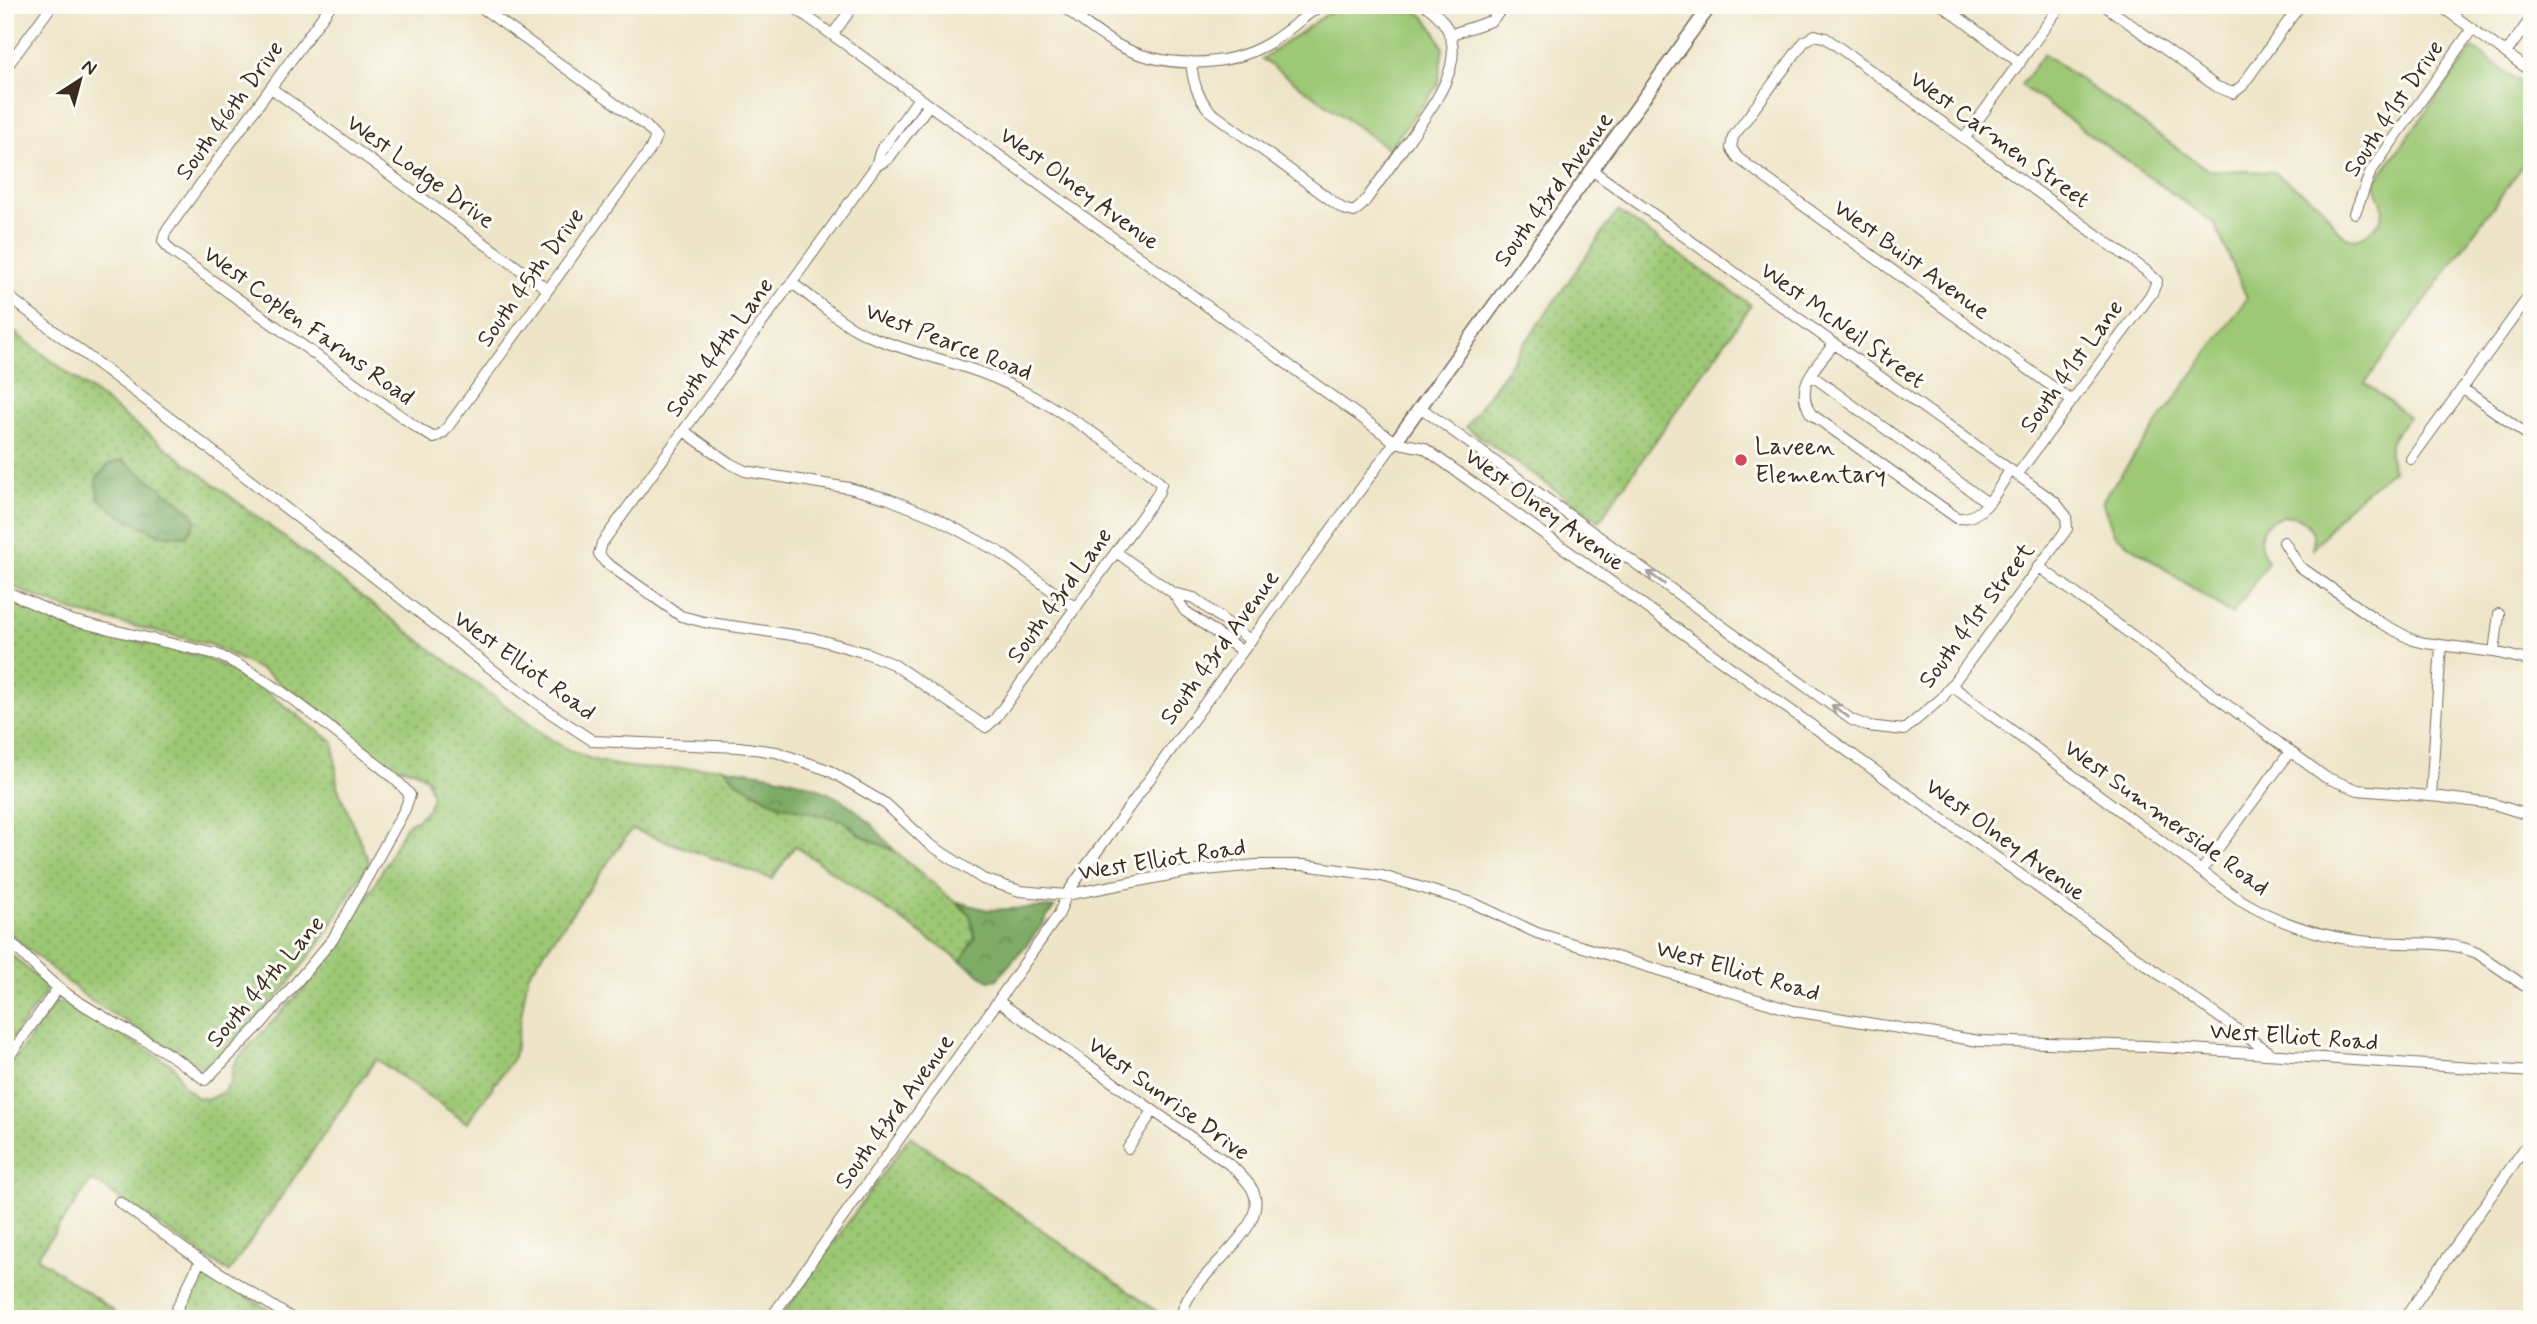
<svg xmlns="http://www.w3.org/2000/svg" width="2537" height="1324" font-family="Mynerve,sans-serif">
	<defs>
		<pattern id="grass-dots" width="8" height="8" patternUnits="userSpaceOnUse" patternTransform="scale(1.75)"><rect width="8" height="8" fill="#9dc875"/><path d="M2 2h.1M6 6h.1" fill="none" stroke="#81a35f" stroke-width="1.8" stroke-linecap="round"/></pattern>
		<pattern id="forest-crowns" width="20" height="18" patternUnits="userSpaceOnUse" patternTransform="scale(1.75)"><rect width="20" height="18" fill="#7eac66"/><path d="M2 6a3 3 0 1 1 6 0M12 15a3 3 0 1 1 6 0" fill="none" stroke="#688c53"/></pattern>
	</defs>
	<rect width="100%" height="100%" fill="#fdfcf7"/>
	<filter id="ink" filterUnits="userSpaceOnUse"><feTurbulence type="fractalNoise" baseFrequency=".0143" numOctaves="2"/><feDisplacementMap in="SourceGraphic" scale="14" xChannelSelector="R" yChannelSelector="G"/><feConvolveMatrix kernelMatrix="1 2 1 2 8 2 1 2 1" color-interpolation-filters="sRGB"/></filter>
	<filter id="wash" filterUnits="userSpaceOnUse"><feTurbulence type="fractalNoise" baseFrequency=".00686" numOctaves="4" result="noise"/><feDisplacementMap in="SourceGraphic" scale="28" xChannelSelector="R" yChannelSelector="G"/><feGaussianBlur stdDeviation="1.57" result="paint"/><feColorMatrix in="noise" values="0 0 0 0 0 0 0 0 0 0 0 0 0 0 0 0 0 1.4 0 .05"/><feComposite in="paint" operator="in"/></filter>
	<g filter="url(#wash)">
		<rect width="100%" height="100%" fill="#eee5c8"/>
		<path fill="url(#grass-dots)" stroke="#6c794a" stroke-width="2" d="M1618 211 1751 305 1599 521 1466 427Z
			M5 331 14 332 544 735C561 746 579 756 598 761 639 773 684 768 725 767L737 782 779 805 842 820 859 834 896 852 970 915 975 937 961 961 795 846 772 879 632 829 528 975 514 1057 467 1123 376 1059 229 1272 92 1180 37 1257 114 1311 109 1319H5V1073L55 1003 67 1002 174 1066 183 1086 196 1097 209 1099 223 1092 231 1081 233 1066 239 1057 301 991 336 948 377 880 406 825 418 819 428 808 432 796 427 779 416 771 388 765 265 672 212 645 76 612 26 593 5 582Z
			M5 598 72 626 204 657 251 680 334 743 337 786 369 862 322 940 285 988 209 1066 204 1068 91 1001 5 930Z
			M5 949 45 985V993L5 1049Z
			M910 1136 1159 1313 1160 1319H779Z
			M207 1274 285 1319H180L185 1307Z"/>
		<path fill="url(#forest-crowns)" stroke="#5c6b42" stroke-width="2" d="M123 460 191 511 196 521 186 536 160 535 119 515 98 498 96 479 109 464Z
			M725 768C771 774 821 781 858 812 872 823 884 839 896 852L859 834 842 820 779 805 737 782Z
			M958 902 988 910 1054 907 1033 937 997 979 989 981 961 961 975 937 970 915Z"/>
		<path fill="#9dc875" stroke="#6c794a" stroke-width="2" d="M1349 5H1397L1412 9 1425 17 1435 31 1443 48 1438 85 1389 149 1262 59 1327 14Z
			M2473 48 2532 91V153L2365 383 2409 417C2391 438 2385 442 2393 470L2345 509 2313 549C2313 544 2314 536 2312 532 2300 503 2254 516 2261 547 2262 552 2266 557 2268 562L2232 615 2114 534 2102 501 2247 298 2215 224 2021 85 2044 54 2208 170 2274 172 2322 206 2335 227 2346 237 2356 239 2366 235 2380 222 2383 213 2382 203 2374 183Z"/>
	</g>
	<g filter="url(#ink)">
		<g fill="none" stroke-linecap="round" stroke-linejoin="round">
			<defs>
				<path id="minor" d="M331 5 165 233 163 241 171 251 419 429 434 438 444 432 650 150 656 137 646 126 478 5
					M791 5 1395 442 1424 448 2271 1054
					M1061 5C1078 18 1095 32 1114 43 1159 68 1224 70 1269 43 1288 32 1303 16 1322 5
					M1942 5 2020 63
					M2104 5 2217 87 2233 93 2242 86 2300 5
					M2439 5 2532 72
					M833 34 854 5
					M1449 35 1491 21 1506 5
					M2506 53 2532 17
					M1191 62C1193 82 1197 97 1211 112L1343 209 1354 212 1363 204C1379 182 1395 160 1411 137 1438 98 1482 44 1425 5
					M5 69 52 5
					M271 88 547 289
					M1964 139 2061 5
					M876 166 888 159 929 105
					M2355 213 2371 171 2472 29
					M792 283C816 300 840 323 867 335 909 353 956 361 999 380 1055 404 1104 440 1153 476L1161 484 1158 494 995 719 986 727 893 664 866 653 813 638 704 622 681 616 605 562 599 554 602 543 876 166 880 152 919 98
					M5 294 183 428 484 663 543 708 593 741 739 747 776 752 828 770 886 804 929 844 983 879 1020 891 1066 895 1185 872 1256 865H1304L1382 876 1473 903 1537 933 1794 1011 1979 1041 2146 1046 2532 1072
					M1834 344C1817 366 1793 385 1811 414L1957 518C1984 521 1998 489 2010 470
					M1811 375 1988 503
					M2462 388 2532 438
					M1421 408 1852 720 1868 726 1904 730 1942 698 2067 529 2066 516 2055 502 1593 171
					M684 431 729 463 745 471 849 488 889 499 934 517 999 552 1076 608
					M2411 459 2532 292
					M2017 475 2152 293 2157 281 2145 270 1826 38 1815 35 1804 42 1733 137 1731 148 1738 158 2072 401
					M2284 542 2299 566 2381 623 2413 640 2425 643 2494 652 2532 661
					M1116 552 1173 593 1185 611 1242 651
					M2038 566 2325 777 2358 790 2441 797 2493 804 2532 816
					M5 591 70 620 216 654C266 676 310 712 352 745 373 761 393 775 410 795L405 809 333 939 261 1024 205 1080C161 1044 107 1023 61 990 41 975 25 954 5 938
					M1173 593 1194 598 1250 640
					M2494 652 2499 614
					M1952 686 2239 899C2280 924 2324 938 2371 942 2402 944 2433 941 2463 948L2477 953 2532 991
					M2431 796 2441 645
					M2201 871 2290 752
					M998 1001 1233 1167C1241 1176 1253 1185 1255 1197 1263 1238 1183 1279 1181 1319
					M5 1062 58 988
					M1128 1148 1153 1111
					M119 1202 198 1259 293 1319
					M172 1319 200 1261
					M770 1319 998 1001 1059 914 1066 895 1087 865 1395 442
					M2404 1319 2532 1138"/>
				<path id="tertiary" d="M1395 442 1711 5"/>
			</defs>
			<use href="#minor" stroke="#7a6b5a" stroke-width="12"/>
			<use href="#tertiary" stroke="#7a6b5a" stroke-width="15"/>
			<use href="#minor" stroke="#fff" stroke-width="10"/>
			<use href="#tertiary" stroke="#fff" stroke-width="12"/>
		</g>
		<defs><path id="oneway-shaft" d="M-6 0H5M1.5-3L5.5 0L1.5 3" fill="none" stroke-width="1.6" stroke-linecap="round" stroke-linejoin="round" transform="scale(1.75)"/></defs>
		<g stroke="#a79f9a">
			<use href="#oneway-shaft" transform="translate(1656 578) rotate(-144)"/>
			<use href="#oneway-shaft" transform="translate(1840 711) rotate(-144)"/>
		</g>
	</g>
	<circle fill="#d1495b" stroke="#fdfcf7" stroke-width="2.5" cx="1741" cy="460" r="7"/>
	<g text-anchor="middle" stroke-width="6" stroke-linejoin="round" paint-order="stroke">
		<g font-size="24" fill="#3b2a1e" stroke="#fdfcf7">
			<text transform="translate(2393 108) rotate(-56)" y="8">South 41st Drive</text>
			<text transform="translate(229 110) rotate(-54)" y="8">South 46th Drive</text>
			<text transform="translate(2000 139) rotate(36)" y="8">West Carmen Street</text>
			<text transform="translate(421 171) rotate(36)" y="8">West Lodge Drive</text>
			<text transform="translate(1080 188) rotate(36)" y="8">West Olney Avenue</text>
			<text transform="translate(1553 189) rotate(-54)" y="8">South 43rd Avenue</text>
			<text transform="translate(1912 259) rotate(36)" y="8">West Buist Avenue</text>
			<text transform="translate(530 277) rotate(-54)" y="8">South 45th Drive</text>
			<text transform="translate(309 325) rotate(36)" y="8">West Coplen Farms Road</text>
			<text transform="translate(1843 325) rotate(36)" y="8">West McNeil Street</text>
			<text transform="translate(949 341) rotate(21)" y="8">West Pearce Road</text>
			<text transform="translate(719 347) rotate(-54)" y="8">South 44th Lane</text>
			<text transform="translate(2071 366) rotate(-54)" y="8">South 41st Lane</text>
			<text transform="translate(1545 509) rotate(36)" y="8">West Olney Avenue</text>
			<text transform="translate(1059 595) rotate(-54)" y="8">South 43rd Lane</text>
			<text transform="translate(1976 615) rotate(-53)" y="8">South 41st Street</text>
			<text transform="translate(1219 647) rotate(-54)" y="8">South 43rd Avenue</text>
			<text transform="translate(525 665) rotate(36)" y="8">West Elliot Road</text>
			<text transform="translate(2167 817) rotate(36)" y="8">West Summerside Road</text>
			<text transform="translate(2006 839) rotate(36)" y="8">West Olney Avenue</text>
			<text transform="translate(1162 859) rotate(-9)" y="8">West Elliot Road</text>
			<text transform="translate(1738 970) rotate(16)" y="8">West Elliot Road</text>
			<text transform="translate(265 981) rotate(-49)" y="8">South 44th Lane</text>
			<text transform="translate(2294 1036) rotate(4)" y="8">West Elliot Road</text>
			<text transform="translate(1169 1098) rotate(36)" y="8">West Sunrise Drive</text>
			<text transform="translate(894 1111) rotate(-54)" y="8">South 43rd Avenue</text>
		</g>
		<g font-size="24" fill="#3b2a1e" stroke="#fdfcf7" text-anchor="start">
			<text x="1755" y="454">Laveen<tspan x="1755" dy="28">Elementary</tspan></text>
		</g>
	</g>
	<rect width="2537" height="1324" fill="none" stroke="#fdfcf7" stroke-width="28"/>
	<g transform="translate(80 80) rotate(36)" stroke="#fdfcf7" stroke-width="5" paint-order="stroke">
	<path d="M0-5L12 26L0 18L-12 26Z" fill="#3b2a1e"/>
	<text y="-10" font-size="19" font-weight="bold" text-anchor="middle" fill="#3b2a1e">N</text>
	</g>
</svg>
